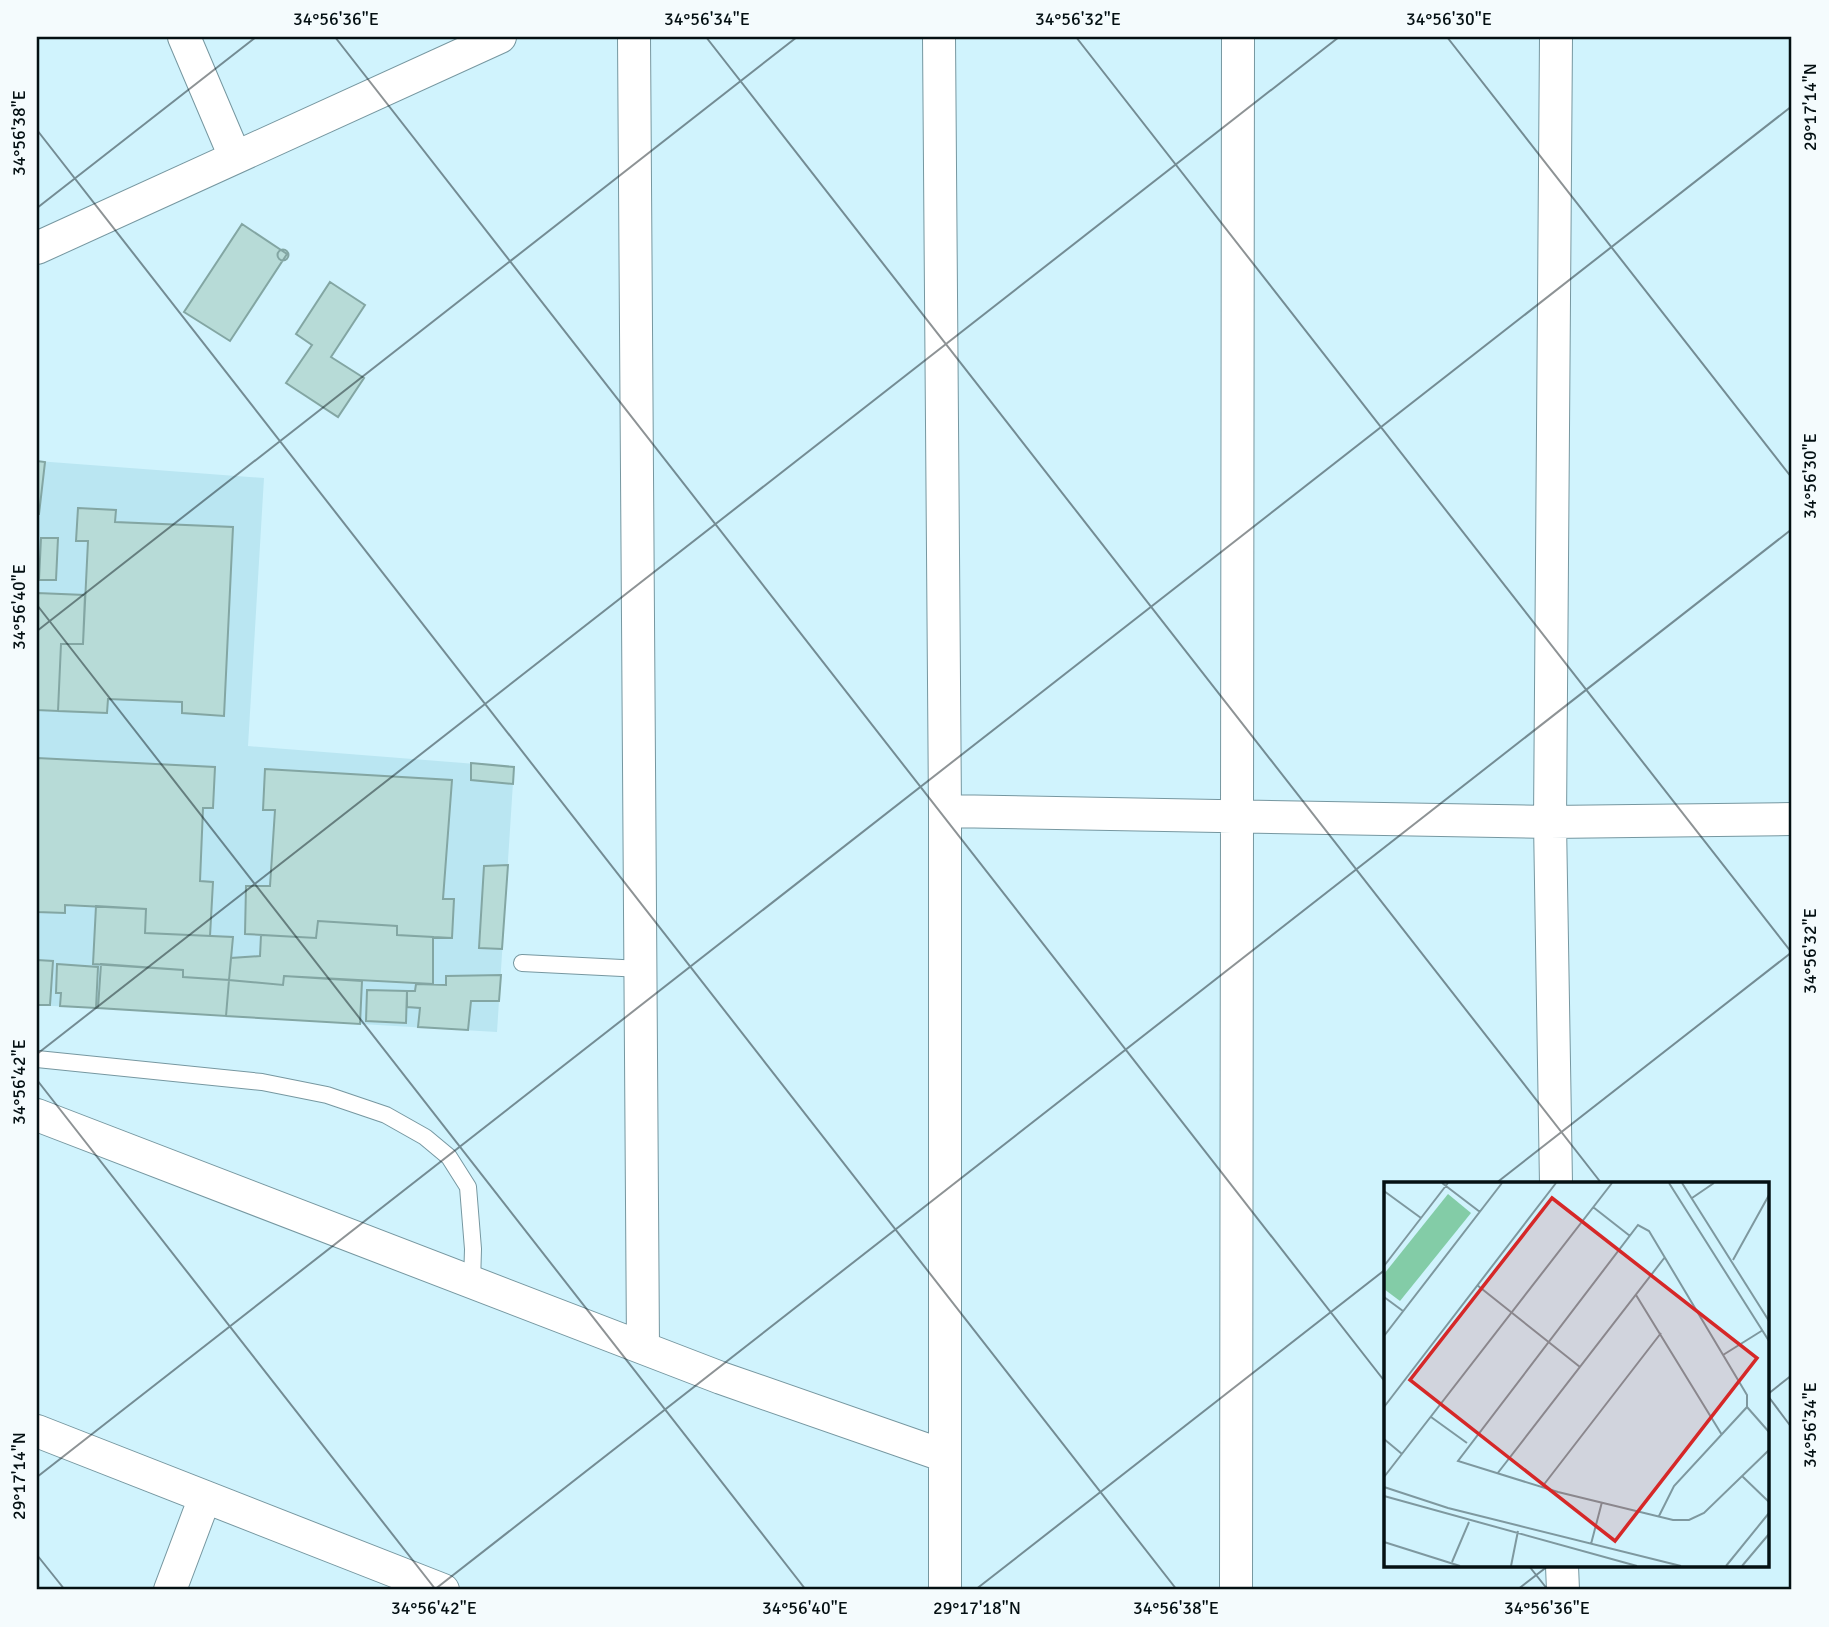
<svg xmlns="http://www.w3.org/2000/svg" width="1829" height="1627" font-family="Signika,sans-serif">
	<rect width="100%" height="100%" fill="#d0f3fd"/>
	<path fill="#bae6f2" d="M37 461 264 478 248 746 514 767 497 1032 37 1005Z"/>
	<path fill="#b7dbd7" stroke="#83a6a3" stroke-width="2" d="M242 224 287 254 230 341 184 312Z
		M277.5 255a5.5 5.5 0 1 1 11 0a5.5 5.5 0 1 1-11 0Z
		M330 282 365 305 331 357 364 378 338 417 286 383 312 345 296 334Z
		M37 461 45 462 39 514H37Z
		M78 508 116 510 115 522 233 527 224 716 182 713V702L108 699 107 713 58 711 61 644H83L88 541H76Z
		M41 538H58L56 580H39Z
		M37 593 85 595 83 644H61L58 711 37 710Z
		M37 758 215 767 213 808H203L200 881 213 882 210 936 145 933 146 909 65 905V913L37 912Z
		M471 763 514 767 513 784 471 780Z
		M265 769 452 780 443 899H454L452 938 397 935V926L318 921 316 938 245 934 246 886H270L275 810H263Z
		M508 865 502 949 479 948 484 866Z
		M96 906 146 909 145 933 233 937 229 980 183 977V970L93 964Z
		M318 921 397 926V935L433 937V984L284 976 283 985 229 980 231 958 260 956 261 935 316 938Z
		M37 960 53 961 50 1005H37Z
		M57 964 98 967 96 1008 60 1006 61 993H56Z
		M101 964 183 970V977L229 980 226 1016 98 1008Z
		M501 975 499 1001H471L468 1030 418 1027 420 1008 407 1007V991H415L416 984 446 985V976Z
		M284 976 362 981 360 1024 226 1016 229 980 283 985Z
		M367 990 407 991 406 1023 366 1021Z"/>
	<g fill="none" stroke-linecap="round" stroke-linejoin="round">
		<defs>
			<path id="service" d="M522 963 642 969
				M37 1059 262 1082 327 1095 386 1115 425 1137 449 1157 468 1187 473 1249 472 1283"/>
			<path id="minor" d="M184 37 235 157
				M634 37 643 1347
				M939 37 945 811V1590
				M1556 37 1550 822 1556 1184
				M37 248 500 37
				M945 811 1550 822 1792 819
				M37 1115 721 1378 945 1456
				M37 1431 443 1590
				M1562 1566 1563 1590
				M170 1590 205 1497
				M1236 1590 1238 37"/>
		</defs>
		<use href="#service" stroke="#7697a0" stroke-width="18"/>
		<use href="#minor" stroke="#7697a0" stroke-width="34"/>
		<use href="#service" stroke="#fff" stroke-width="16"/>
		<use href="#minor" stroke="#fff" stroke-width="32"/>
	</g>
	<path fill="none" stroke="#041013" stroke-width="2" stroke-opacity="0.45" d="M335 37 1386 1383M706 37 1602 1184M1076 37 1792 953M1447 37 1792 478M37 130 1177 1590M37 208 256 37M37 605 806 1590M37 631 797 37M37 1054 1339 37M37 1080 436 1590M1495 1184 1792 952M1768 1394 1792 1375M1768 1396 1792 1428M37 1477 1792 106M37 1555 65 1590M1529 1566 1548 1590M434 1590 1792 529M975 1590 1386 1269M1517 1590 1548 1566"/>
	<g transform="translate(1384 1182)">
		<rect width="385" height="385" fill="#d0f3fd"/>
		<path d="M64 12 87 31 16 119 0 107V92Z" fill="#83cca7"/>
		<path fill="none" stroke="#7e989f" stroke-width="2" d="M58 1 96 30M285 1 385 159M298 1 385 139M0 9 37 36M308 16 330 1M209 25 246 54M349 78 385 13M0 84 64 1M93 103 196 185M252 113 338 253M0 115 19 129M0 154 118 1M339 173 379 148M0 225 172 1M363 225 385 250M47 235 83 261M0 257 18 272M113 292 281 75M358 294 385 320M0 295 228 1M0 305 64 326 297 384M158 305 277 151M0 314 253 384M275 334 290 304 363 225V213L265 49 254 43 74 279 174 310 289 338H305L320 331 385 268M0 360 76 384M207 362 218 320M68 380 85 340M127 384 134 349M342 384 385 331M358 384 385 352"/>
		<path fill="#d62828" fill-opacity="0.15" stroke="#d62828" stroke-width="3.5" d="M168 16 373 176 231 359 26 198Z"/>
		<rect width="385" height="385" fill="none" stroke="#041013" stroke-width="3.5"/>
	</g>
	<rect width="1829" height="1627" fill="none" stroke="#f4fbfd" stroke-width="77"/>
	<rect x="38" y="38" width="1752" height="1550" fill="none" stroke="#041013" stroke-width="2.5"/>
	<g font-size="18" text-anchor="middle" fill="#041013">
		<text x="336" y="25">34°56'36"E</text>
		<text x="707" y="25">34°56'34"E</text>
		<text x="1078" y="25">34°56'32"E</text>
		<text x="1449" y="25">34°56'30"E</text>
		<text transform="translate(1810 107) rotate(-90)" y="6">29°17'14"N</text>
		<text transform="translate(19 133) rotate(-90)" y="6">34°56'38"E</text>
		<text transform="translate(1810 476) rotate(-90)" y="6">34°56'30"E</text>
		<text transform="translate(19 607) rotate(-90)" y="6">34°56'40"E</text>
		<text transform="translate(1810 951) rotate(-90)" y="6">34°56'32"E</text>
		<text transform="translate(19 1082) rotate(-90)" y="6">34°56'42"E</text>
		<text transform="translate(1810 1425) rotate(-90)" y="6">34°56'34"E</text>
		<text transform="translate(19 1476) rotate(-90)" y="6">29°17'14"N</text>
		<text x="434" y="1614">34°56'42"E</text>
		<text x="805" y="1614">34°56'40"E</text>
		<text x="977" y="1614">29°17'18"N</text>
		<text x="1176" y="1614">34°56'38"E</text>
		<text x="1547" y="1614">34°56'36"E</text>
	</g>
</svg>
